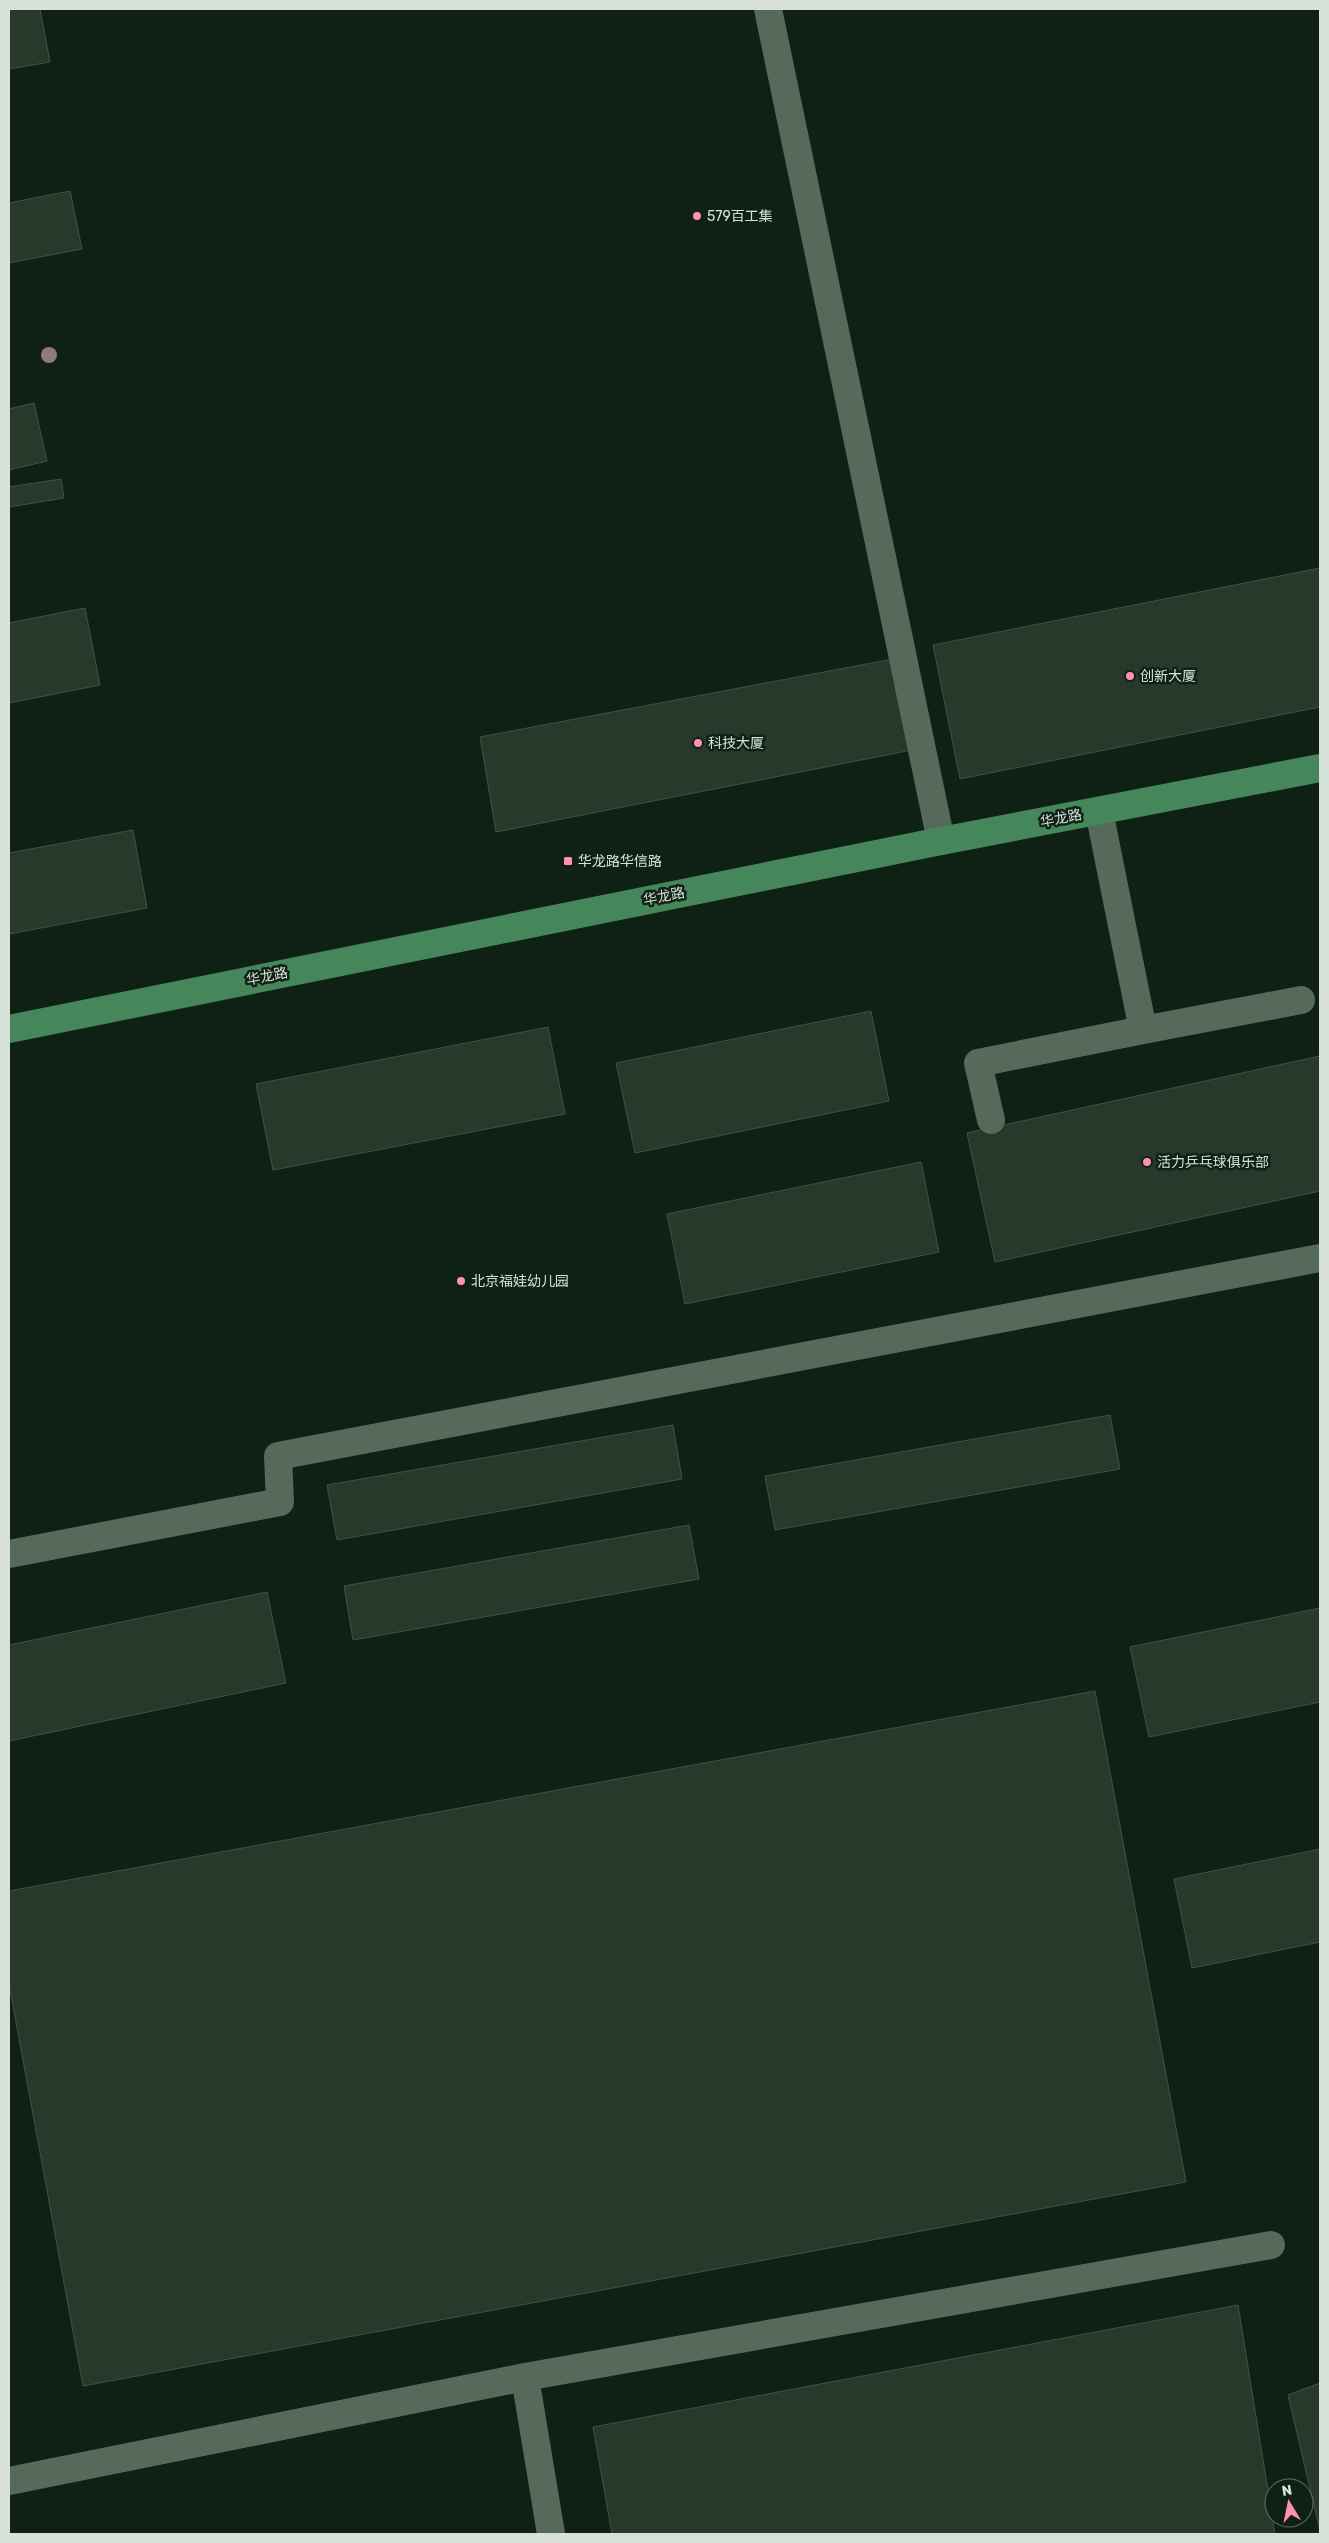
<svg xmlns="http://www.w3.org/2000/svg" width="1329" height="2543" font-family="Rubik,'Noto Sans SC',sans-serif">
	<rect width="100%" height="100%" fill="#0f2114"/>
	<path fill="#27392b" stroke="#405344" d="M9 9H40L50 62 9 69Z
		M70 191 82 249 9 263V203Z
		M34 403 47 461 9 470V409Z
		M61 479 64 498 9 507V487Z
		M1320 568V707L960 779 933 645Z
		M85 608 100 685 9 703V623Z
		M898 658 917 749 496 832 480 737Z
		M133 830 147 908 9 934V853Z
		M871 1011 889 1101 635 1153 616 1063Z
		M548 1027 565 1114 273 1170 256 1084Z
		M1320 1056V1191L995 1262 967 1133Z
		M921 1162 939 1252 685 1304 667 1214Z
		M1110 1415 1120 1469 775 1530 765 1476Z
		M673 1425 682 1479 337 1540 327 1485Z
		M689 1525 699 1579 353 1640 344 1586Z
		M267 1592 286 1683 9 1741V1645Z
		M1320 1608V1702L1149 1737 1130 1647Z
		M1095 1691 1186 2182 83 2386 9 1984V1891Z
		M1320 1849V1942L1192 1968 1174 1879Z
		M1238 2305 1275 2534H612L593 2427Z
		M1320 2383V2531L1288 2395Z"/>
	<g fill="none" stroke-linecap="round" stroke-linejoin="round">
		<path stroke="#566a5b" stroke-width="28" d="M768 9 941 841
			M1143 1030 1301 1000
			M991 1120 978 1063 1143 1030 1099 811
			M9 1554 280 1502 278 1456 1320 1258
			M9 2481 525 2377
			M551 2534 525 2377 1271 2245"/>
		<path stroke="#45865a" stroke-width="28" d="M9 1029 941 841 1320 768"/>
	</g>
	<circle fill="#917a7e" cx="49" cy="355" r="8"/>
	<g fill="#ff8eb9" stroke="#0f2114" stroke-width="2">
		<circle cx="697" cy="216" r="5"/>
		<circle cx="1130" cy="676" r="5"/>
		<circle cx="698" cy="743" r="5"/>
		<rect x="563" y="856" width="10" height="10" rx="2.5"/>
		<circle cx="1147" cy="1162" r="5"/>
		<circle cx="461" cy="1281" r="5"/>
	</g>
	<g text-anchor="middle" stroke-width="5" stroke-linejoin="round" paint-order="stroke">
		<g font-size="14" fill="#d6e1d8" stroke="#0f2114" text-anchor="start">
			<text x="707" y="221">579百工集</text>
			<text x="1140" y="681">创新大厦</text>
			<text x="708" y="748">科技大厦</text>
			<text x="578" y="866">华龙路华信路</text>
			<text x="1157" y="1167">活力乒乓球俱乐部</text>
			<text x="471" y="1286">北京福娃幼儿园</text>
		</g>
		<g font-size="14" fill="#d6e1d8" stroke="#0f2114">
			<text transform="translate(1061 818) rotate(-11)" y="5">华龙路</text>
			<text transform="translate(664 896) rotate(-11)" y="5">华龙路</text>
			<text transform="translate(267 976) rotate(-11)" y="5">华龙路</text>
		</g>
	</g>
	<rect width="1329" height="2543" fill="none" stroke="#d6e1d8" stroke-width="20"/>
	<g transform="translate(1289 2503) rotate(350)"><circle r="24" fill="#0f2114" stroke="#5f6e62"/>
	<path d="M0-4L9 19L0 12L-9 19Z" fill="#ff8eb9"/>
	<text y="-8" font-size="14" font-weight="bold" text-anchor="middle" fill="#d6e1d8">N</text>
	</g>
</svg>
